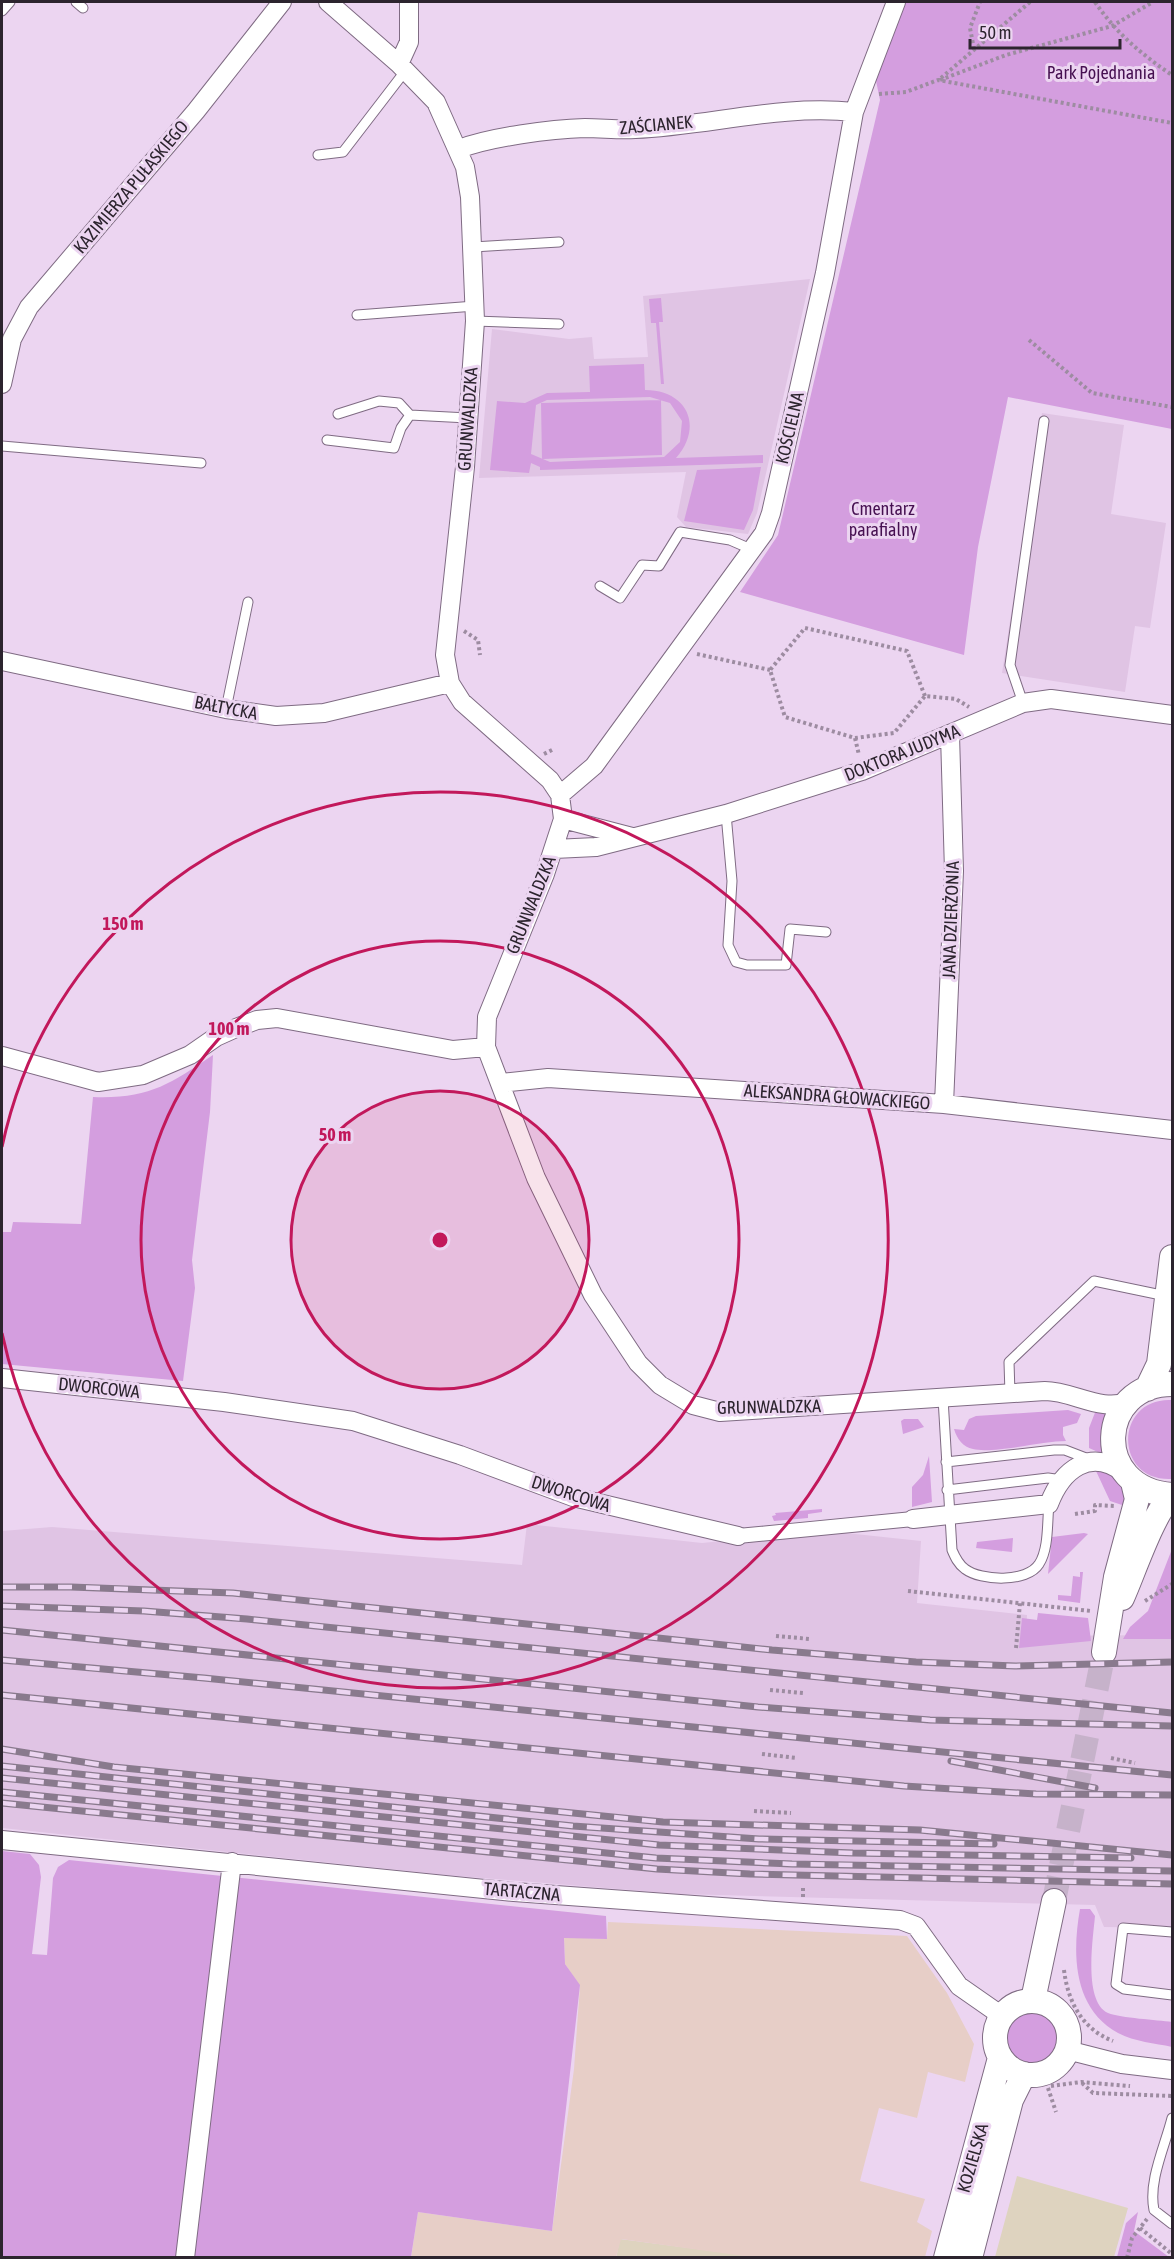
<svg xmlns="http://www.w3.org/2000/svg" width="1174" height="2259" font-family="'Asap Condensed',sans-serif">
	<rect width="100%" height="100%" fill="#ecd5f1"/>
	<path fill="#ded3bf" d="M1017 2176 1128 2208 1114 2257H995Z
		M620 2239 758 2257 616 2258Z"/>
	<path fill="#e7cec7" d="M608 1922 907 1936 947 1993 974 2044 965 2082 928 2072 917 2118 879 2108 860 2181 925 2199 917 2222 932 2231 925 2257 758 2258 621 2239 616 2257 411 2258 418 2212 552 2231 574 2069 580 1986 565 1964 564 1937 607 1939Z"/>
	<path fill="#e0c4e4" d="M810 279 757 513 748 534 686 527 677 517 686 472 479 478 492 329 569 339 592 337 594 359 648 357 643 296Z
		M1042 413 1124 425 1111 514 1166 523 1150 628 1135 626 1125 692 1002 673Z
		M527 1524 702 1543 827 1531 921 1541 917 1603 1027 1615 1026 1636 1172 1635V1928L1104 1927 1095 1905 679 1894 446 1875 2 1828V1531L52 1527 522 1565Z"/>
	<path fill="#d49edf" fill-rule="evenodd" d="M904 2H1172V429L1008 397 978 547 964 655 740 592 778 535 880 100 875 76Z
		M661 298 663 322H659L664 384H661L656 323H651L649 299Z
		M644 364 645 390C687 390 704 426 676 458L763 455V463L540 470V467L531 463 529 473 490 470 497 401 525 403 547 393 590 392 589 366ZM650 397 670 403 682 421 680 442 664 457 550 462 531 454 536 405 547 400Z
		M661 400 662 455 542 459 541 403Z
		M761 467 753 510 744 530 684 521 697 470Z
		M213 1055 210 1112 192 1260 195 1288 183 1381 2 1364V1232H11L13 1222 81 1224 93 1097C148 1099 169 1085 213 1055Z
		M1172 1400V1479C1113 1482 1114 1397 1172 1400Z
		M1068 1410 1081 1414 1077 1423 1063 1427V1435L1066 1441C1043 1441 992 1454 973 1449 963 1447 957 1439 954 1429L964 1430 969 1419 976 1416Z
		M1096 1410 1111 1415 1107 1456 1089 1448V1428Z
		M904 1419H918L924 1427 903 1434 901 1421Z
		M929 1456 932 1502 912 1507V1487L923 1475Z
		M1096 1471 1107 1472 1123 1484 1128 1507 1110 1501Z
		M822 1509V1512L808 1514V1518L774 1521 772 1516 776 1515 775 1513Z
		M1084 1533 1088 1534 1048 1574 1052 1537Z
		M1013 1538 1012 1552 976 1548 977 1542Z
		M1172 1549V1639H1123L1130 1627 1148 1611Z
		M1080 1572H1083L1080 1603 1058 1600V1595L1071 1596 1073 1576 1080 1577Z
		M1038 1613 1088 1618 1091 1641 1019 1648 1022 1618 1037 1620Z
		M2 1851 30 1854 39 1865 41 1877 32 1954 47 1955 53 1878 58 1867 69 1860 606 1916 607 1939 564 1938 565 1964 580 1985 552 2231 418 2212 411 2257H2Z
		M1080 1909H1090L1095 1916C1093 1939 1083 2001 1108 2013 1121 2018 1157 2020 1172 2022V2047C1155 2043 1135 2042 1118 2033 1073 2008 1072 1954 1080 1909Z
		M1007 2037a26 26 0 1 1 52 0a26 26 0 1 1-52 0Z
		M1138 2212 1134 2231 1169 2257H1117L1126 2223Z"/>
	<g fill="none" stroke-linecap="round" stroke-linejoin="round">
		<path stroke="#c6b2ca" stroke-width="24" stroke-dasharray="24 12" stroke-linecap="butt" d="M1054 1901 1104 1652"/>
		<defs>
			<path id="service" d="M76 2 83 8
				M2 11 10 2
				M318 155 343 152 406 70
				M473 247 559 242
				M357 315 475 306
				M475 321 559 324
				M338 414 379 401 399 403 410 415
				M327 440 394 448 401 428 410 415 468 418
				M2 446 201 463
				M600 586 620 598 642 565 659 566 680 532 730 540 753 550
				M1023 703 1010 665 1044 421
				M226 709 248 602
				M726 814 732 881 728 945 736 962 747 965H786L790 929 826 932
				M1010 1394 1009 1362 1094 1281 1166 1296
				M943 1398 952 1550C955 1557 958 1564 965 1569 981 1581 1027 1583 1039 1564 1049 1549 1047 1522 1049 1504
				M946 1462 1054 1450H1065L1091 1460
				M947 1490 1048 1478 1062 1480
				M1172 1932 1123 1928 1116 1984 1124 1989 1172 1995
				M1172 2118C1165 2146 1148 2181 1154 2210L1172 2224"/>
			<path id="pedestrian" d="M738 1536 913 1519"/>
			<path id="minor" d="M328 2 399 64 436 102 465 167 470 197 475 321 465 467 445 655 450 683 462 702 550 780 560 795 563 819 545 874 487 1017 486 1047 536 1178 593 1295 638 1363 660 1385 693 1405 720 1412 1045 1391C1073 1391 1102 1413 1129 1401
				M399 64 409 42V2
				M459 149C490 137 551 129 585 128 602 128 619 130 635 129 708 126 781 104 854 112
				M2 384 12 339 29 307 196 111 282 2
				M2 661 226 709 276 716 324 713 450 683
				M560 795 594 766 764 533 771 513 825 273 854 112 896 2
				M563 819 632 837
				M554 849 596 847 726 814 862 771 1023 703 1051 699 1172 715
				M2 1056 98 1082 143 1075 190 1055 216 1037 236 1028 257 1020 277 1018 453 1050 486 1047
				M501 1083 548 1078 944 1104 1172 1130
				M944 1104 954 871 950 735
				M2 1378 224 1402 353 1421 460 1455 573 1497 738 1536
				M913 1519 1049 1504C1062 1470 1090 1447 1124 1473
				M2 1840 514 1892 900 1920 916 1926 959 1986 1002 2016
				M1067 2050 1122 2064 1172 2070
				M185 2258 232 1862"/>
			<path id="secondary" d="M1172 1384C1097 1384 1090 1489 1172 1495
				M1147 1389 1159 1364 1172 1257
				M1122 1598C1133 1574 1154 1510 1172 1496
				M1104 1652 1116 1577 1137 1499 1133 1482
				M1033 2000 1054 1901
				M995 2038a37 37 0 1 1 74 0a37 37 0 1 1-74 0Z
				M946 2258 1000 2058
				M970 2258 1011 2100 1024 2074"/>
		</defs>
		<use href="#service" stroke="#7f6b83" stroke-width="11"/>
		<use href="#pedestrian" stroke="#7f6b83" stroke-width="16"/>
		<use href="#minor" stroke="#7f6b83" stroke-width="20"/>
		<use href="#secondary" stroke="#7f6b83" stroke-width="26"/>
		<path stroke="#9d8ca1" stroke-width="4" stroke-dasharray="3 3" stroke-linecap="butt" d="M1095 2C1116 33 1141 54 1172 75
			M974 49 970 28 980 2
			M941 78 1030 2
			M940 80 1006 55 1112 26 1153 2
			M879 94 906 92 938 80 1172 123
			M1029 340 1092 393 1172 407
			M464 631 478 640 480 655
			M697 654 770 670
			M925 696 907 651 805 628 770 670 785 717 855 738 894 733 925 696 956 699 969 707
			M855 738 859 755
			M544 754 554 749
			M1075 1514 1095 1511V1505L1114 1506
			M908 1591 1091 1611
			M1145 1601 1172 1584
			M776 1636 810 1639
			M1016 1648 1020 1603
			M770 1690 803 1693
			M762 1754 797 1758
			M1111 1758 1135 1763
			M754 1811 791 1813
			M803 1897V1886
			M1064 1970C1068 2002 1082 2029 1113 2041
			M1082 2083 1093 2093 1172 2096
			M1051 2086 1081 2082 1130 2086
			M1048 2088 1056 2112
			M1140 2228 1172 2254
			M1127 2258 1132 2238 1147 2219"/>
		<use href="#service" stroke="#fff" stroke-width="9"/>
		<use href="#pedestrian" stroke="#fff" stroke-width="14"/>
		<use href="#minor" stroke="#fff" stroke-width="18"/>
		<use href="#secondary" stroke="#fff" stroke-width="24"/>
		<defs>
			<path id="rail" d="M2 1587H71L233 1593 772 1650 916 1662 1015 1666 1172 1662
				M2 1606 144 1611 247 1619 1172 1713
				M2 1630 758 1707 930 1720 1172 1726
				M2 1660 204 1678 1172 1775
				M2 1695 904 1786 1036 1794 1172 1795
				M2 1749 114 1767 663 1822 920 1830 1172 1855
				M951 1761 1095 1788
				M2 1766 573 1826 759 1839 994 1844
				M2 1778 659 1845 853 1853 1131 1858
				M2 1792 656 1858 792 1864 1172 1871
				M2 1803 657 1869 750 1874 1172 1884"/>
		</defs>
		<use href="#rail" stroke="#897a8d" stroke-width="7"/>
		<use href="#rail" stroke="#ecd5f1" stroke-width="4.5" stroke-dasharray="14" stroke-linecap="butt"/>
	</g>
	<circle cx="440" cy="1240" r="149" fill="#c2185b" fill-opacity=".12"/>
	<g fill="none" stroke="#c2185b" stroke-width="3">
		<circle cx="440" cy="1240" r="149"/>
		<circle cx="440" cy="1240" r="299"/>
		<path d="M2 1147A448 448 0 1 1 2 1333"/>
	</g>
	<g text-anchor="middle" stroke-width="6" stroke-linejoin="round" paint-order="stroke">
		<g font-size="18" fill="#461051" stroke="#ecd5f1">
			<text x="1101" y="79">Park Pojednania</text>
			<text x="883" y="515">Cmentarz<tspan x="883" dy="21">parafialny</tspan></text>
		</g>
		<g font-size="18" fill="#2c242e" stroke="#ecd5f1">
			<text transform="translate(656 125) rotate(-5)" y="6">ZAŚCIANEK</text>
			<text transform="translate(131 187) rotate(-50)" y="6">KAZIMIERZA PUŁASKIEGO</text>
			<text transform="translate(468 419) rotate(-86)" y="6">GRUNWALDZKA</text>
			<text transform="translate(790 428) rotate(-77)" y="6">KOŚCIELNA</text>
			<text transform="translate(226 708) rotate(11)" y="6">BAŁTYCKA</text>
			<text transform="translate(902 753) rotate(-22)" y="6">DOKTORA JUDYMA</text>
			<text transform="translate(531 905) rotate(-68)" y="6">GRUNWALDZKA</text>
			<text transform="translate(951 920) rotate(-88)" y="6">JANA DZIERŻONIA</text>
			<text transform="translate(837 1097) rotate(4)" y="6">ALEKSANDRA GŁOWACKIEGO</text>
			<text transform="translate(99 1388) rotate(6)" y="6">DWORCOWA</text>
			<text transform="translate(769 1407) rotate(-1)" y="6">GRUNWALDZKA</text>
			<text transform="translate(571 1494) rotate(18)" y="6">DWORCOWA</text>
			<text transform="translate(522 1892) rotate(5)" y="6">TARTACZNA</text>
			<text transform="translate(973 2158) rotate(-74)" y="6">KOZIELSKA</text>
		</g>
	</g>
	<circle cx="440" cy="1240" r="9" fill="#c2185b" stroke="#ecd5f1" stroke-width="3"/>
	<g font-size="18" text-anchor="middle" font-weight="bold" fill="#c2185b" stroke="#ecd5f1" stroke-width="6" stroke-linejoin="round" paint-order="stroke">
		<text x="123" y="930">150 m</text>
		<text x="229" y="1035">100 m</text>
		<text x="335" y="1141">50 m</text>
	</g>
	<rect width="1174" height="2259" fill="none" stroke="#2c242e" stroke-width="6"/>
	<path d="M970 39v9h150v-9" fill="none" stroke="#2c242e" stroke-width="3"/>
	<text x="979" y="39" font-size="18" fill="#2c242e" stroke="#ecd5f1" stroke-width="4.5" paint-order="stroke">50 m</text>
</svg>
